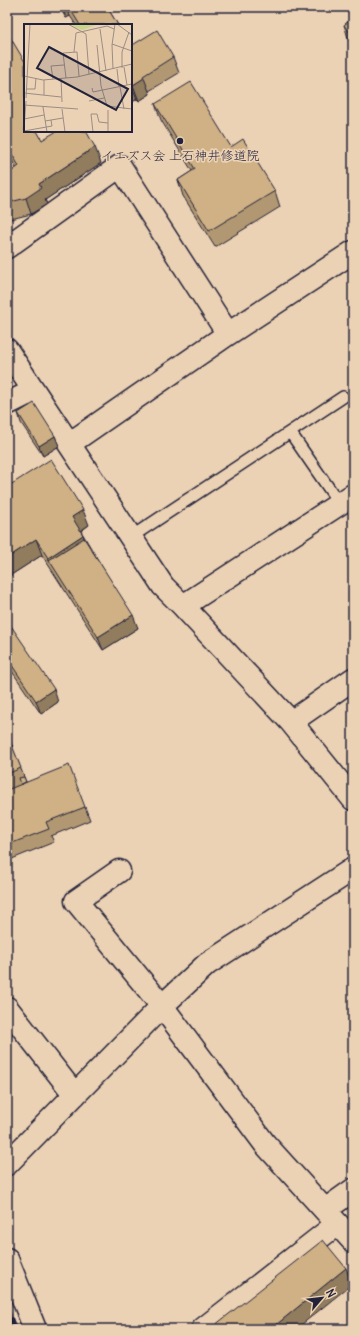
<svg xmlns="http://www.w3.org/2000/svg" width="360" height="1336" font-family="Delius,'Klee One',sans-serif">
	<rect width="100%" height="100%" fill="#ecd2b4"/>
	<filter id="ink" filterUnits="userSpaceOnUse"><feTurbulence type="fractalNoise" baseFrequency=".025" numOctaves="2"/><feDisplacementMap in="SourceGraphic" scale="8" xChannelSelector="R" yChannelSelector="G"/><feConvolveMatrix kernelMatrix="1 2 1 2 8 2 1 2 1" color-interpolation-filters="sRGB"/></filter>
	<g filter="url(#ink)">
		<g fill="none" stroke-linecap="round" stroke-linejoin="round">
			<defs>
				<path id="lane" d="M290 432 339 503
					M131 537 343 397"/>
				<path id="street" d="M7 247 120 166 228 334
					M7 350 163 586 183 606 291 722 353 799
					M7 404 33 391
					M69 444 228 334 353 252
					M183 606 353 495
					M291 722 353 679
					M119 871 76 901 162 1006 265 1144 353 1241
					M7 1008 75 1095
					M7 1164 162 1006 207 964 353 869
					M325 1210 353 1190
					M7 1259 35 1329
					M203 1329 337 1224"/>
			</defs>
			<use href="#lane" stroke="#22223b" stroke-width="14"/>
			<use href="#street" stroke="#22223b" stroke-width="25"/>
			<use href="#lane" stroke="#ecd2b4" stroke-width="11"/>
			<use href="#street" stroke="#ecd2b4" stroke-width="22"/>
			<defs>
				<path id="rail" d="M7 1309 15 1329"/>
			</defs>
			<use href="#rail" stroke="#22223b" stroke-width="4.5"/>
			<use href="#rail" stroke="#ecd2b4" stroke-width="3" stroke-dasharray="9" stroke-linecap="butt"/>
		</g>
		<path fill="#b29872" stroke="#22223b" d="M59 7H107L118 25H76L70 16 66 18Z
			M353 18V46L349 41 344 25Z
			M7 32 25 131 42 140 101 163 45 200 47 204 31 214 7 220V172L12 171 16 168 7 152Z
			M131 46 173 57 179 73 149 91 150 94 139 101 137 99 131 103Z
			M155 104 231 147 275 191 280 207 215 247 183 196 178 180 192 171 161 120Z
			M18 413 55 436 59 446 43 456 21 423Z
			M7 487 89 525 81 531 138 628 103 650 42 555 8 577 7 575Z
			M7 620 58 702 41 714 7 664Z
			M7 733 26 782 85 807 90 820 51 836 54 842 7 861Z"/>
		<path fill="#917c5d" stroke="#22223b" d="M62 7H67L70 16 66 18Z
			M144 78 150 94 139 101 133 85Z
			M131 83 137 99 131 103Z
			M95 147 101 163 45 200 47 204 31 214 26 198 39 184Z
			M55 436 59 446 43 456 39 446Z
			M83 510 89 525 77 533 72 517Z
			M83 535 89 551 49 560 48 558Z
			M36 539 42 555 8 577 7 573V558Z
			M133 615 138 628 103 650 98 637Z
			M54 689 58 702 41 714 36 701Z
			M346 1268 352 1284 296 1329H271Z"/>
		<path fill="#cfb185" stroke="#22223b" d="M69 7H107L118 25H80Z
			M353 18V37L344 25Z
			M157 30 173 57 143 76 144 78 133 85 131 83V46Z
			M7 32 25 62V131H37L42 140 57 131H86L95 147 39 184 41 188 26 198 7 203V172L12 171 19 166 7 146Z
			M191 82 231 147 243 139 275 191 209 231 178 180 195 169 155 104Z
			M34 403 55 436 39 446 18 413Z
			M51 459 83 510 72 517 83 535 48 558 36 539 7 558V487Z
			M84 538 133 615 98 637 49 560Z
			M7 620 54 689 36 701 7 658Z
			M7 733 21 768 7 774Z
			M69 765 85 807 46 822 49 829 7 845V790Z
			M24 777 26 782 21 784 19 778Z
			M323 1240 346 1268 271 1329H210Z"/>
	</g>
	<circle fill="#22223b" stroke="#ecd2b4" stroke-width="1.5" cx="180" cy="141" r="4"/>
	<g text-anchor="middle" stroke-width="3.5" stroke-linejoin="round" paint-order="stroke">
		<g font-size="13" fill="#22223b" stroke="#ecd2b4">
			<text x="180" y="160">イエズス会 上石神井修道院</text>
		</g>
	</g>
	<g transform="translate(24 24)">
		<rect width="108" height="108" fill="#ecd2b4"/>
		<path d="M44 0H75L58 6Z" fill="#c9d68a"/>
		<path fill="none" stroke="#9b8c84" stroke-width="1" d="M44 0 62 10 65 50M93 0 108 11M76 5 82 47M88 20 108 27M73 21 77 62 83 82 108 85M50 28 52 9 83 2 90 5M100 43 103 61M98 44V28L105 8M89 45 88 21 91 0M93 45 95 63M0 52 19 56 53 53 108 40M37 54 38 78M42 54 39 29 53 28 55 52M29 55 27 42 40 41M96 63 100 85M68 64 69 68 108 60M2 65H11L12 54M0 69 37 73M20 71V56M2 74 6 0M65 77 80 74M0 81 54 85M19 83 23 108M38 85 41 108M84 86V108M0 95 20 91M21 97 39 94M0 105 2 77M0 107 28 102 27 96M69 108 67 90H73L75 98 84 99"/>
		<path fill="#22223b" fill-opacity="0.15" stroke="#22223b" stroke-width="2" d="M25 23 104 65 92 86 13 44Z"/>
		<rect width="108" height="108" fill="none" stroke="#22223b" stroke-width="2"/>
	</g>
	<rect width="360" height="1336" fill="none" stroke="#ecd2b4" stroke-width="24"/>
	<rect x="12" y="12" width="336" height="1312" fill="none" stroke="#22223b" stroke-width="1.5" filter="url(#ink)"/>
	<g transform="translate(322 1298) rotate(62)" stroke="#ecd2b4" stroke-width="3" paint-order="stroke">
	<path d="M0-3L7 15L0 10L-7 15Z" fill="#22223b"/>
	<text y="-6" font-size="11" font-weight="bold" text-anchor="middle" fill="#22223b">N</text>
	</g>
</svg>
